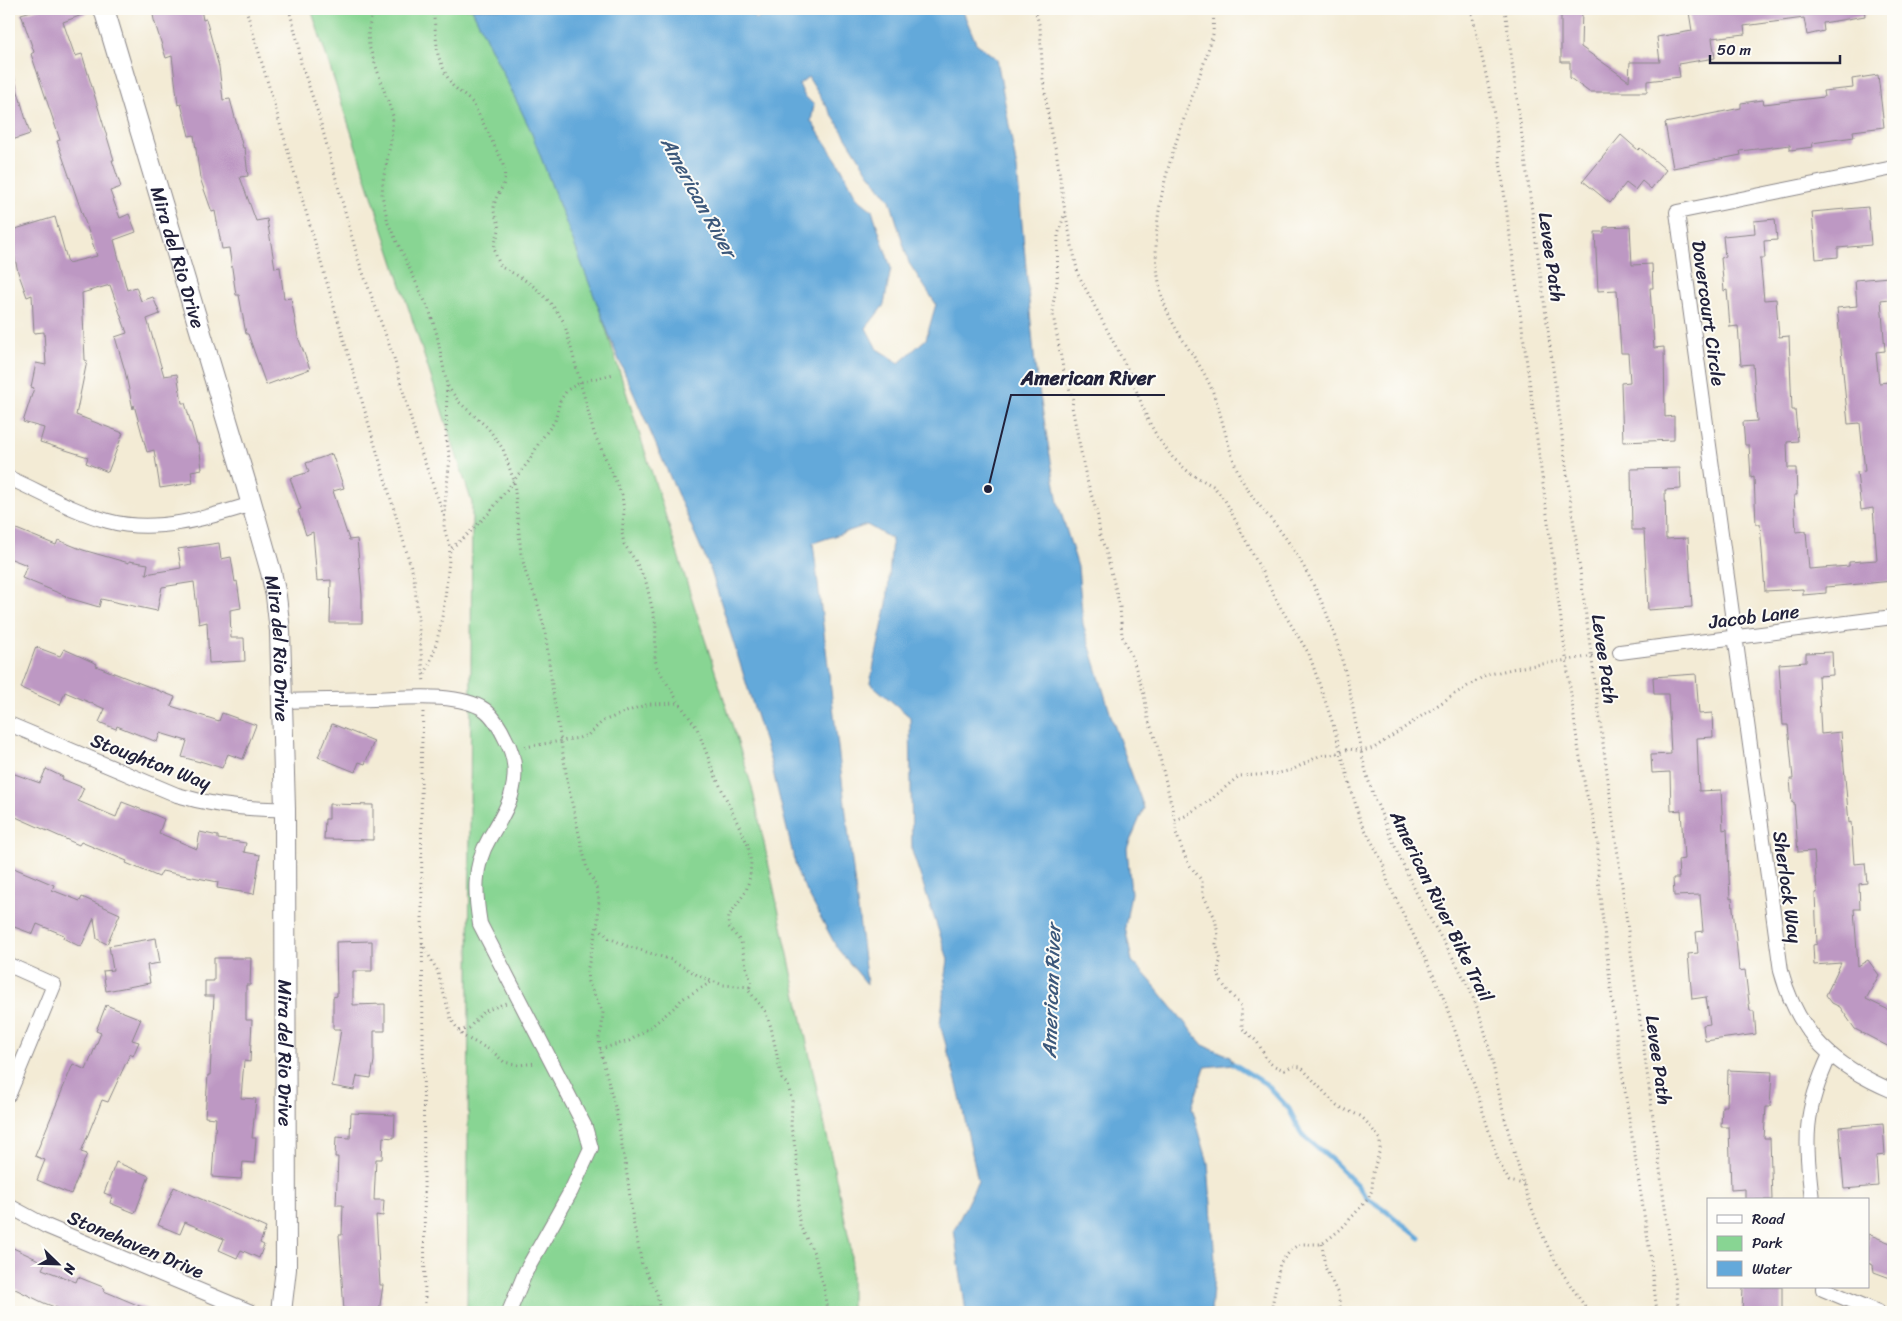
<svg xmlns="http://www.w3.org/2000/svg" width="1902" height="1321" font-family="Sriracha,sans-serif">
	<rect width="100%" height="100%" fill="#fdfcf7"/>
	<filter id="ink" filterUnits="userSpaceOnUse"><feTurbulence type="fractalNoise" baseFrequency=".02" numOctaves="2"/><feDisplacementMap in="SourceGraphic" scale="10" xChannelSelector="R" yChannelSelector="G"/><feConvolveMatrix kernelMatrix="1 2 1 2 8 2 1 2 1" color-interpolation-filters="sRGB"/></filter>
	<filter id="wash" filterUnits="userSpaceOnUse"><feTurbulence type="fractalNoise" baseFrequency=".0096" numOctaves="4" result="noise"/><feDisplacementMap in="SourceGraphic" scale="20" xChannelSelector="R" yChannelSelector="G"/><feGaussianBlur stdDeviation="1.12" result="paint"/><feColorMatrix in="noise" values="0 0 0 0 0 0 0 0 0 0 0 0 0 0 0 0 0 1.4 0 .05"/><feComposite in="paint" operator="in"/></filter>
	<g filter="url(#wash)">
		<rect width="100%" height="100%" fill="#f3ebd5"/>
		<path fill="#88d593" stroke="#557c67" d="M311 9H504L752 787 851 1248V1312H467L472 503Z"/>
		<path fill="#64a9da" stroke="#43668a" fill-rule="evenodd" d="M472 9H748L757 20 766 9H962L976 43 997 59 1017 169 1035 366 1058 503 1078 567 1083 624 1112 719 1144 808 1127 848 1131 893 1125 927 1132 961 1149 979 1203 1045 1230 1056 1234 1064 1205 1067 1192 1107 1208 1163 1215 1261 1211 1312H966L954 1230 978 1181 958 1088 940 1024 948 959 912 851 910 717 870 683 887 604 892 539 867 525 813 543 867 984 837 948 798 875 770 759 711 571 616 353 530 129ZM808 77 868 172 890 200 909 263 936 304 926 339 899 363 877 349 866 328 884 305 891 268 872 210 857 198 841 167 811 121 814 105 804 95 799 84Z"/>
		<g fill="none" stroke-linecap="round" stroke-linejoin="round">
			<path stroke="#64a9da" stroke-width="5" d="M1234 1064 1266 1084 1289 1109 1302 1135 1333 1161 1356 1184 1368 1199 1382 1208 1420 1238"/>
		</g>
		<g id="blocks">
			<path fill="#bd98c3" d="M38 9H92L93 11 63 22 75 56 82 54 114 160H112L121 187 110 191 120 218 129 214 136 232 114 240 127 290 136 287 141 301 153 297 160 314 147 319 164 376 177 374 182 403H185L197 444H199L202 469 191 471 193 483 160 488 154 450 147 452 134 405 133 409 125 371 115 337 127 333 110 285 82 293 85 360 87 361 76 415 123 433 108 472 86 463 88 457 40 442 44 428 23 422 34 388 31 387 36 363 46 365 44 332 34 333 32 295 27 297 18 272 9 231 55 217 68 263 97 256 57 141 60 140 31 54 34 52 21 14Z
				M152 9H201L203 20 206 19 219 67 223 100 230 99 243 148H245L248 176 240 177 256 221 267 219 275 268 280 267 284 299 291 298 298 337 310 369 266 385 248 334H246L239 295H236L229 248 222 249 215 211 212 212 200 178 194 135 189 136 181 104 178 105 172 56 166 58 154 20Z
				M1561 9H1582L1581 47 1629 81 1630 62H1660L1657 37 1692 31 1689 12 1710 9H1864L1865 16 1823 23 1824 31 1807 35 1804 18 1744 26 1745 34 1712 38 1715 58 1678 64 1680 77 1647 81V92H1589L1570 78V62H1561Z
				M9 74H13L30 134 9 141Z
				M1878 75 1884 127 1853 131 1854 137 1812 143 1813 147 1790 150V145L1740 151 1741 155 1673 168 1665 123 1741 108V103L1763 100 1764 104 1824 97 1823 91 1853 88 1852 79Z
				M1621 135 1638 150 1640 148 1666 170 1651 189 1642 181 1635 190 1626 183 1610 203 1583 181Z
				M1868 207 1871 245 1838 248V257L1816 259 1812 212Z
				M1775 219 1777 240 1764 241 1765 258H1760L1764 300 1776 299 1779 337 1789 336 1792 410H1795L1798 441 1787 442 1788 468H1796L1797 495H1794L1796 532 1806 531 1809 569 1849 566V562L1877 560 1873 508 1861 510 1857 472 1865 471 1860 423 1848 424 1837 308 1857 306 1855 280 1889 277 1890 299 1881 300 1885 351 1876 352 1879 383 1889 382 1890 396H1893V581L1826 587V593L1803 595V589L1765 591 1760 524H1756L1754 477 1751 478 1749 445H1745L1743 422 1757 421 1753 364 1741 365 1738 326 1730 327 1727 290 1724 291 1721 258 1725 257 1723 236 1755 233 1754 221Z
				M1630 226 1632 265 1652 264 1653 288H1650L1654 348 1664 347 1665 417 1674 416V440L1623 442 1621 383 1630 382 1628 353H1621L1617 290 1598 291 1595 232H1604V227Z
				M332 454 344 488 333 491 349 540 357 539 362 595V623H330L331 580 317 581 313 532 306 535 298 510 301 509 290 478 309 472 306 463Z
				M1680 468 1681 489 1665 490 1666 539 1688 538 1692 607 1648 610 1644 530H1632L1631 469Z
				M9 526 56 545 58 540 83 550 129 563V561L148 564 146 574 181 568 178 549 219 543 221 559 231 557 235 582 237 581 241 608 230 610 231 638H244L245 661 209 663 207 622 199 624 194 582 162 587 157 611 101 599 99 607 65 597 66 596 22 578 27 565 9 558Z
				M36 647 60 656 64 649 97 664 96 666 175 697 171 706 219 721 222 713 256 725 243 759 228 754 222 768 200 761V762L182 757 187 741 160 733 157 742 117 726 116 729 99 722 105 709 65 692 60 705 21 688Z
				M1832 652 1833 675 1818 676 1821 734 1841 732 1849 823 1851 822 1854 864 1865 863 1867 883 1859 884 1860 909H1854L1858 966 1868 960 1879 975 1866 999 1893 1012V1049L1855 1029 1840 1007 1832 1003 1826 995 1841 963 1814 965 1813 945 1817 944 1815 893H1817L1814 851 1798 852 1794 802 1792 803 1790 779H1793L1788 725H1783L1779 664 1806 662V653Z
				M1696 674 1699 714 1712 713 1713 737 1697 738 1699 791 1721 790 1723 830 1727 829 1730 899 1732 898 1739 971 1745 970 1750 1011H1754L1756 1034 1705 1041 1703 1025 1710 1024 1706 997 1692 999 1688 954 1698 953 1696 932 1703 931 1700 895 1674 896 1673 878H1679L1678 860 1684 859 1681 810 1671 811 1670 772 1652 773 1651 755 1671 754 1668 694H1654L1653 677Z
				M332 724 374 741 365 764 359 762 355 772 318 757Z
				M46 769 63 777 62 779 84 788 78 801 116 817 122 802 148 812 164 819 159 833 197 849 200 832 218 836V839L246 843 244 852 260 855 254 894 217 888 218 882 162 871 159 877 126 863 127 861 81 842 79 845 9 814V772L40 783Z
				M329 804 373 805V840L324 839 325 819H329Z
				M9 866 54 885 52 890 80 901 82 897 120 914 107 944 97 939 94 918 81 947 63 938 64 935 37 924 33 934 9 925Z
				M156 938 160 963 147 965 150 983 106 991 103 971 113 970 109 946Z
				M372 941V971H353V1005L385 1004V1031H374V1061L371 1078 357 1076 354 1090 332 1086 341 1029H333V997L337 996 336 942Z
				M214 958H251L250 985H246V1020H252L250 1062 244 1061 241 1098 256 1099 252 1138H256L254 1163 243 1162 241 1179 212 1177 216 1118 205 1117 208 1075H210L214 996H205V981H214Z
				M106 1005 141 1019 132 1040 139 1042 133 1056 130 1054 108 1102 102 1100 81 1152 87 1154 71 1194 37 1180 45 1160 35 1156 73 1064 86 1070 101 1033 96 1031Z
				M1728 1070 1772 1072 1770 1107H1766L1764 1138H1770L1772 1200H1745V1189L1731 1190 1729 1127H1721L1722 1106H1727Z
				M351 1113 395 1115 394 1138 383 1137 382 1159H376L374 1200H384L383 1216 376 1215 380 1285H383L379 1312H344L339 1235H342L343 1205H336L338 1157H335L336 1137 350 1138Z
				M1883 1123 1885 1155 1876 1156 1878 1186 1844 1189 1839 1127Z
				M116 1162 149 1176 135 1213 110 1203 112 1196 104 1193Z
				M174 1187 266 1228 260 1243 264 1245 259 1258 241 1250 237 1258 219 1250 224 1239 185 1222 180 1234 158 1225Z
				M1868 1234 1893 1244V1279L1874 1272 1873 1265 1868 1263Z
				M9 1246 45 1263 42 1269 76 1282 78 1277 103 1287 105 1289 104 1291 154 1312H68L44 1303 9 1286Z
				M1743 1287H1782V1312H1742Z"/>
		</g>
	</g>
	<g filter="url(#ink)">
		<use href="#blocks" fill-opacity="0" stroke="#8a8688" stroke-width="1"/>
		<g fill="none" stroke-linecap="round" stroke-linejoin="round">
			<defs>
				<path id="street" d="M1893 168 1677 212 1781 971C1798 1035 1834 1066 1893 1091
					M9 478C41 492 74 512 108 521 155 534 207 518 252 504
					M1620 652 1893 617
					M283 701C313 700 343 700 374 699 406 698 458 692 485 710 493 716 501 729 505 738 516 757 517 775 511 796 506 812 497 825 489 839 473 866 475 895 480 924L585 1127 591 1148 571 1191 526 1271 509 1312
					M9 724 177 795C214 806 247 810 285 809
					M9 965 54 985 9 1094
					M1812 1200C1805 1139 1803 1112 1830 1055
					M9 1206 46 1226 251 1312
					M1823 1287V1289L1878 1312"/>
				<g id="secondary">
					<path id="s1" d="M104 9 246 484 271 572 276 596 280 631 285 809 286 1269 281 1312"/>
				</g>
			</defs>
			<use href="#street" stroke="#8a8688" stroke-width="16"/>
			<use href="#secondary" stroke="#8a8688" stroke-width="22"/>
			<path stroke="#8a8688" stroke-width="3" stroke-dasharray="1 4" stroke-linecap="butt" d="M246 9 414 577 424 683
				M289 9 298 43 301 63 318 113 358 259 394 358 417 441 445 518
				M373 9 368 32 369 46 393 116 391 141 383 180 382 195 388 223 430 312 437 335 447 385 459 402 488 428 503 449 514 481 521 553 526 574 536 598 545 630 553 693 568 785 587 869 596 886 599 899 598 921 587 972 588 982 603 1012 602 1027 599 1038 600 1049 616 1111 628 1181 633 1221 642 1264 657 1293 660 1312
				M433 9 438 55 446 75 453 86 473 103 502 161C511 190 494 189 494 210 494 215 498 220 499 225 500 232 496 237 495 244 493 251 498 260 501 267 532 282 545 293 564 322L594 433 622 495 624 512 622 533 624 544 635 560 646 582 656 625 655 659 657 667 679 703 697 728 714 773 748 845 751 863 750 877 746 891 729 916 728 926 741 942 746 966 751 982 749 991 765 1011 771 1027 782 1079 788 1085 792 1101 791 1128 794 1140 799 1180 798 1213 800 1226 814 1253 824 1287 827 1312
				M1035 9 1040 28 1043 79 1051 134 1056 150 1065 212 1078 274 1129 372 1148 420 1158 438 1173 458 1191 474 1213 486 1225 500 1279 605 1309 654 1333 724 1360 820 1383 863 1388 883 1441 991 1479 1099 1498 1160 1509 1181 1524 1184
				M1214 9 1213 34 1207 54C1182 129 1142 211 1161 292 1168 324 1191 349 1206 377 1223 409 1225 447 1242 480 1254 502 1273 520 1287 540 1303 563 1315 587 1326 612 1335 636 1343 660 1348 684 1356 720 1360 757 1372 791 1386 827 1402 863 1419 898 1438 936 1465 972 1479 1013 1491 1047 1496 1084 1505 1119 1517 1163 1529 1208 1549 1249 1560 1271 1575 1292 1589 1312
				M1471 9 1492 101 1577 740 1586 792 1593 816 1598 843V879L1617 1039 1650 1253 1657 1312
				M1505 9 1679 1312
				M1065 212 1058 235 1057 284 1053 304V315L1063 368 1073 400 1072 407 1086 477 1098 517 1100 536 1106 551 1120 607 1122 636 1132 657 1144 694 1148 719 1156 741 1175 820 1176 833 1182 849 1188 863 1202 881 1203 895 1215 918 1218 935 1216 944 1221 960C1211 978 1231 993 1241 1006L1242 1028C1246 1033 1253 1037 1257 1042 1268 1058 1263 1063 1285 1070L1292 1066 1301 1067 1337 1106 1360 1116 1365 1120 1380 1139V1149L1373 1173 1372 1190 1368 1199 1341 1229 1322 1244H1300L1292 1249 1280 1263 1271 1312
				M447 386 446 436 450 458 445 503 444 527 450 549
				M425 674C443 636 446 590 450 549L467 535 489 513 529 461 540 441 555 421 560 401 567 390 581 382 614 374
				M423 712 421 771 425 1312
				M525 747 579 738 588 735 603 721 639 707 650 704 679 703
				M1175 820 1185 816 1210 800 1239 776 1275 774 1292 770 1319 756 1331 755 1349 749 1362 751 1374 748 1453 695 1486 675 1516 668 1607 654
				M598 927 609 938 627 946 672 960 699 976 723 985 750 987
				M422 943 437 970 451 1019 459 1031 463 1036 492 1051 504 1062 519 1065 536 1063
				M459 1031 469 1028 483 1012 506 1003
				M600 1049 629 1041 652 1026 676 1006 682 999 713 981
				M1322 1244 1325 1267 1338 1294 1341 1312"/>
			<use href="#street" stroke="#fff" stroke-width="14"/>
			<use href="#secondary" stroke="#fff" stroke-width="20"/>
		</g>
	</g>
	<g text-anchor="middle" stroke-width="4" stroke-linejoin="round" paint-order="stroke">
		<g font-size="19" fill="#22223b" stroke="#fdfcf7">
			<text dy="7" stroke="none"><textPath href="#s1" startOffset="259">Mira del Rio Drive</textPath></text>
			<text transform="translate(1552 257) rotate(82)" y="7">Levee Path</text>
			<text transform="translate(1709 313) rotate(82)" y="7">Dovercourt Circle</text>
			<text transform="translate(1754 616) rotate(-7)" y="7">Jacob Lane</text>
			<text dy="7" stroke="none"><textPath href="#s1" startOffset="664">Mira del Rio Drive</textPath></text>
			<text transform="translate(1605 659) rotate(82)" y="7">Levee Path</text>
			<text transform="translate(151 761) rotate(21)" y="7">Stoughton Way</text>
			<text transform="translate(1788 887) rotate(82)" y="7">Sherlock Way</text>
			<text transform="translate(1442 906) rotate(64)" y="7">American River Bike Trail</text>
			<text dy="7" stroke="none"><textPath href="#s1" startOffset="1069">Mira del Rio Drive</textPath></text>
			<text transform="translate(1659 1060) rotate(82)" y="7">Levee Path</text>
			<text transform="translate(136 1244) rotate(23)" y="7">Stonehaven Drive</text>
		</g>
		<g font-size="20" font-style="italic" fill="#3c587b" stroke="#fdfcf7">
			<text transform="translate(699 197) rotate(61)" y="7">American River</text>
			<text transform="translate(1051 991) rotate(-88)" y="7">American River</text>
		</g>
	</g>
	<path fill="none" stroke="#22223b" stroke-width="2" d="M988 489L1011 395H1165"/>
	<circle fill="#22223b" stroke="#fdfcf7" stroke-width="2" cx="988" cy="489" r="5"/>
	<g font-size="20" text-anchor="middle" font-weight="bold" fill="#22223b" stroke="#fdfcf7" stroke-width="4" stroke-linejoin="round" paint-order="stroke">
		<text x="1088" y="385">American River</text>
	</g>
	<rect width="1902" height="1321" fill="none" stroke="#fdfcf7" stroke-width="30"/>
	<rect x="1707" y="1198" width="162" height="90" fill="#fdfcf7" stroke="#a5a5ac"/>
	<rect x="1717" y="1215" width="25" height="8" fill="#ffffff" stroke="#a5a5ac"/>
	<text x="1752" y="1224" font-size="15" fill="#22223b">Road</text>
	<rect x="1717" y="1236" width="25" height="15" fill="#88d593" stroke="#a5a5ac"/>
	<text x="1752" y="1248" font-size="15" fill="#22223b">Park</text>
	<rect x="1717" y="1261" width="25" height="15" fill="#64a9da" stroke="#a5a5ac"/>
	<text x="1752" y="1274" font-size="15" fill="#22223b">Water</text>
	<g transform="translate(58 1264) rotate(113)" stroke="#fdfcf7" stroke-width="4" paint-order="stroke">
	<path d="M0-4L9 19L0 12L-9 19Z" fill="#22223b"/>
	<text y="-8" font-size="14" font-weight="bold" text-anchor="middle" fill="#22223b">N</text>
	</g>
	<path d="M1710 55v8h130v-8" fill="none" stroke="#22223b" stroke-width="2.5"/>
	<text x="1717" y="55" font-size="15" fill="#22223b" stroke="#fdfcf7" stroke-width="4" paint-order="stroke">50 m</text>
</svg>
